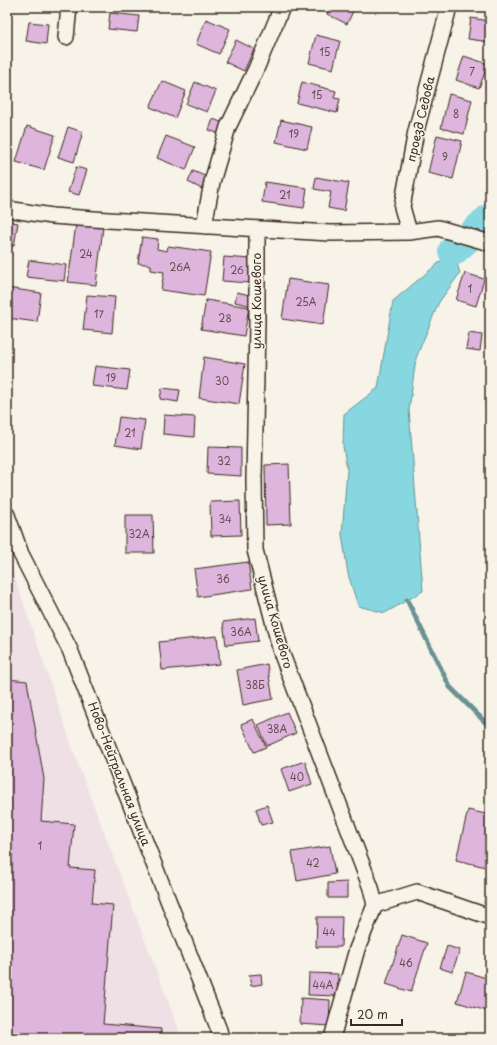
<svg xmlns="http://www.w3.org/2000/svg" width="497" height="1045" font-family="'Playpen Sans',sans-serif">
	<rect width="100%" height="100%" fill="#f7f3e8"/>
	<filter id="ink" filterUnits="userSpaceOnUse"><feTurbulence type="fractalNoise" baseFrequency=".025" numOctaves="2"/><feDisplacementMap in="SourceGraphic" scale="8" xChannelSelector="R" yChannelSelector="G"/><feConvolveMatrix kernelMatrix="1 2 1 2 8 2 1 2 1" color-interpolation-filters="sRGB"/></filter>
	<g filter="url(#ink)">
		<path fill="#efe0e5" d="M7 554 77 761 182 1038H7Z"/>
		<path fill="#87d7e1" stroke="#699293" d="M453 251 460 273 439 302 416 358 409 410 423 591 385 613 358 606 348 574 342 534 347 470 343 446 344 414 378 388 393 301Z"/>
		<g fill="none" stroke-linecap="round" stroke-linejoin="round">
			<path stroke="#699293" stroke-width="5" d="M407 600 450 687 490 727"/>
			<path stroke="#87d7e1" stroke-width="30" d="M453 251 490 218"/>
		</g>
		<path fill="#ddb5dd" stroke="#3b2a1e" d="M330 7H355L347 24 327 14Z
			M110 13 139 16 137 32 108 29Z
			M471 18 490 21V42L468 39Z
			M206 19 230 29 219 54 196 44Z
			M29 22 48 24 46 44 26 41Z
			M316 35 340 41 333 69 309 63Z
			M236 40 254 49 244 71 225 62Z
			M464 56 488 64 479 88 456 80Z
			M162 81 186 91 175 118 150 107Z
			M195 82 216 91 207 112 186 104Z
			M302 82 336 91 334 98 340 99 337 113 297 103Z
			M449 94 472 100 464 134 441 128Z
			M213 119 226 124 222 135 209 130Z
			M281 120 312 127 307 149 276 142Z
			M27 126 55 135 44 170 16 162Z
			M68 127 83 132 74 162 58 157Z
			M437 135 462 141 453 179 428 173Z
			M166 136 195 147 186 170 157 158Z
			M76 167 87 170 79 195 68 192Z
			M193 171 207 177 202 189 188 182Z
			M316 177 349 183 344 211 328 208 331 192 314 189Z
			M265 182 307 188 304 208 262 202Z
			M7 221 18 223 14 246 7 245Z
			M76 224 103 227 96 285 68 282Z
			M142 237 158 239 157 249 167 251 168 246 211 252 204 296 161 290 164 272 151 270V265L138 263Z
			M224 257 251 259 250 283 222 281Z
			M29 260 66 265 64 281 26 277Z
			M465 273 484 279 476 306 456 300Z
			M288 279 329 285 323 325 282 319Z
			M7 288 41 293 37 322 7 318Z
			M237 292 254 296 252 306 235 302Z
			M87 295 115 297 112 333 83 330Z
			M206 300 249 307 244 336 201 329Z
			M469 333 482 335 480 351 466 349Z
			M204 357 245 364 239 404 199 398Z
			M95 366 130 370 127 390 92 386Z
			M162 388 180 390 178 402 160 399Z
			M164 415 195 417 194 437 163 434Z
			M119 417 145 420 141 449 115 445Z
			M208 447 241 448V476L207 474Z
			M289 464 291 524 266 525 265 465Z
			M240 501 241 535 211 536 210 502Z
			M125 515H153L154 553H125Z
			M248 562 252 589 198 597 194 569Z
			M255 618 258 641 226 645 223 622Z
			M217 636 220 664 162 670 159 642Z
			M267 664 273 699 243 705 237 670Z
			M7 679 27 681 44 779 41 821 74 824 70 868 95 870 92 903 113 905 103 1024 161 1029 160 1038H7Z
			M287 712 296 733 267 746 258 725Z
			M253 719 266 747 254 752 241 724Z
			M305 761 312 784 289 792 281 769Z
			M267 805 273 822 261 825 256 809Z
			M468 810 490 815V868L456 860Z
			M330 846 335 874 297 881 292 852Z
			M490 878V905L484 903Z
			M347 882V898H328V883Z
			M317 917H342L341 947H316Z
			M402 935 427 943 411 992 386 984Z
			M447 946 460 950 452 972 440 968Z
			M466 972 490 979V1012L457 1002Z
			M309 973 338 974 337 996 308 995Z
			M261 974 262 984 251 986 249 975Z
			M301 998 330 1000 329 1026 300 1024Z"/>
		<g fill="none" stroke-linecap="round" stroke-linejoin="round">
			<defs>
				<path id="minor" d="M66 37 69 7
					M7 209 52 216 108 220 330 233 409 232 438 228 490 243
					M204 226 212 182 228 127 256 69 282 7
					M257 229V323L254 479 255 550 281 652 371 888 375 905
					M409 232 402 207 416 131 449 7
					M7 515 21 554 70 650 219 1030 221 1038
					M375 905 417 892 490 917
					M332 1038 357 949 375 905"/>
			</defs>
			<use href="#minor" stroke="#3b2a1e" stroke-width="18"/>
			<use href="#minor" stroke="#f7f3e8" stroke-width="15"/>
		</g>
	</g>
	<g text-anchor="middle" stroke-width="3" stroke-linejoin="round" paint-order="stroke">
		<g font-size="10" fill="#644d4e">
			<text x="325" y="56">15</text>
			<text x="472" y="76">7</text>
			<text x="317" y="99">15</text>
			<text x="456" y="118">8</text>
			<text x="294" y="138">19</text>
			<text x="445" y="161">9</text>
			<text x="285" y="199">21</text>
			<text x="86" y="258">24</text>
			<text x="180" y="271">26А</text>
			<text x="237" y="274">26</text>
			<text x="470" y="293">1</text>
			<text x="306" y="306">25А</text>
			<text x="99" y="318">17</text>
			<text x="225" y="322">28</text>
			<text x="111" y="382">19</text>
			<text x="222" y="385">30</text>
			<text x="130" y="437">21</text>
			<text x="224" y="465">32</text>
			<text x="225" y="523">34</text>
			<text x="139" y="538">32А</text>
			<text x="223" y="583">36</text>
			<text x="241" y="636">36А</text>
			<text x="255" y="689">38Б</text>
			<text x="277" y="733">38А</text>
			<text x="297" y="781">40</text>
			<text x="40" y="850">1</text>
			<text x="313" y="867">42</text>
			<text x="329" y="936">44</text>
			<text x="406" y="967">46</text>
			<text x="323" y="989">44А</text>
		</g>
		<g font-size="12" fill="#3b2a1e" stroke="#f7f3e8">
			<text transform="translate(421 119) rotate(-77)" y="4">проезд Седова</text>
			<text transform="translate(257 301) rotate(-90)" y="4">улица Кошевого</text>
			<text transform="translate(275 622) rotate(74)" y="4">улица Кошевого</text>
			<text transform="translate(119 774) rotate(69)" y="4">Ново-Нейтральная улица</text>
		</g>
	</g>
	<rect width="497" height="1045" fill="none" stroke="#f7f3e8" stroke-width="24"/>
	<rect x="12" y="12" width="473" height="1021" fill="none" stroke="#3b2a1e" stroke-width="1.5" filter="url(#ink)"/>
	<path d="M351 1019v6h51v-6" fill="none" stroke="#3b2a1e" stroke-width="2"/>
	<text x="357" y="1019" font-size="12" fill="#3b2a1e" stroke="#f7f3e8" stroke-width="3" paint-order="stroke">20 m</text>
</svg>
